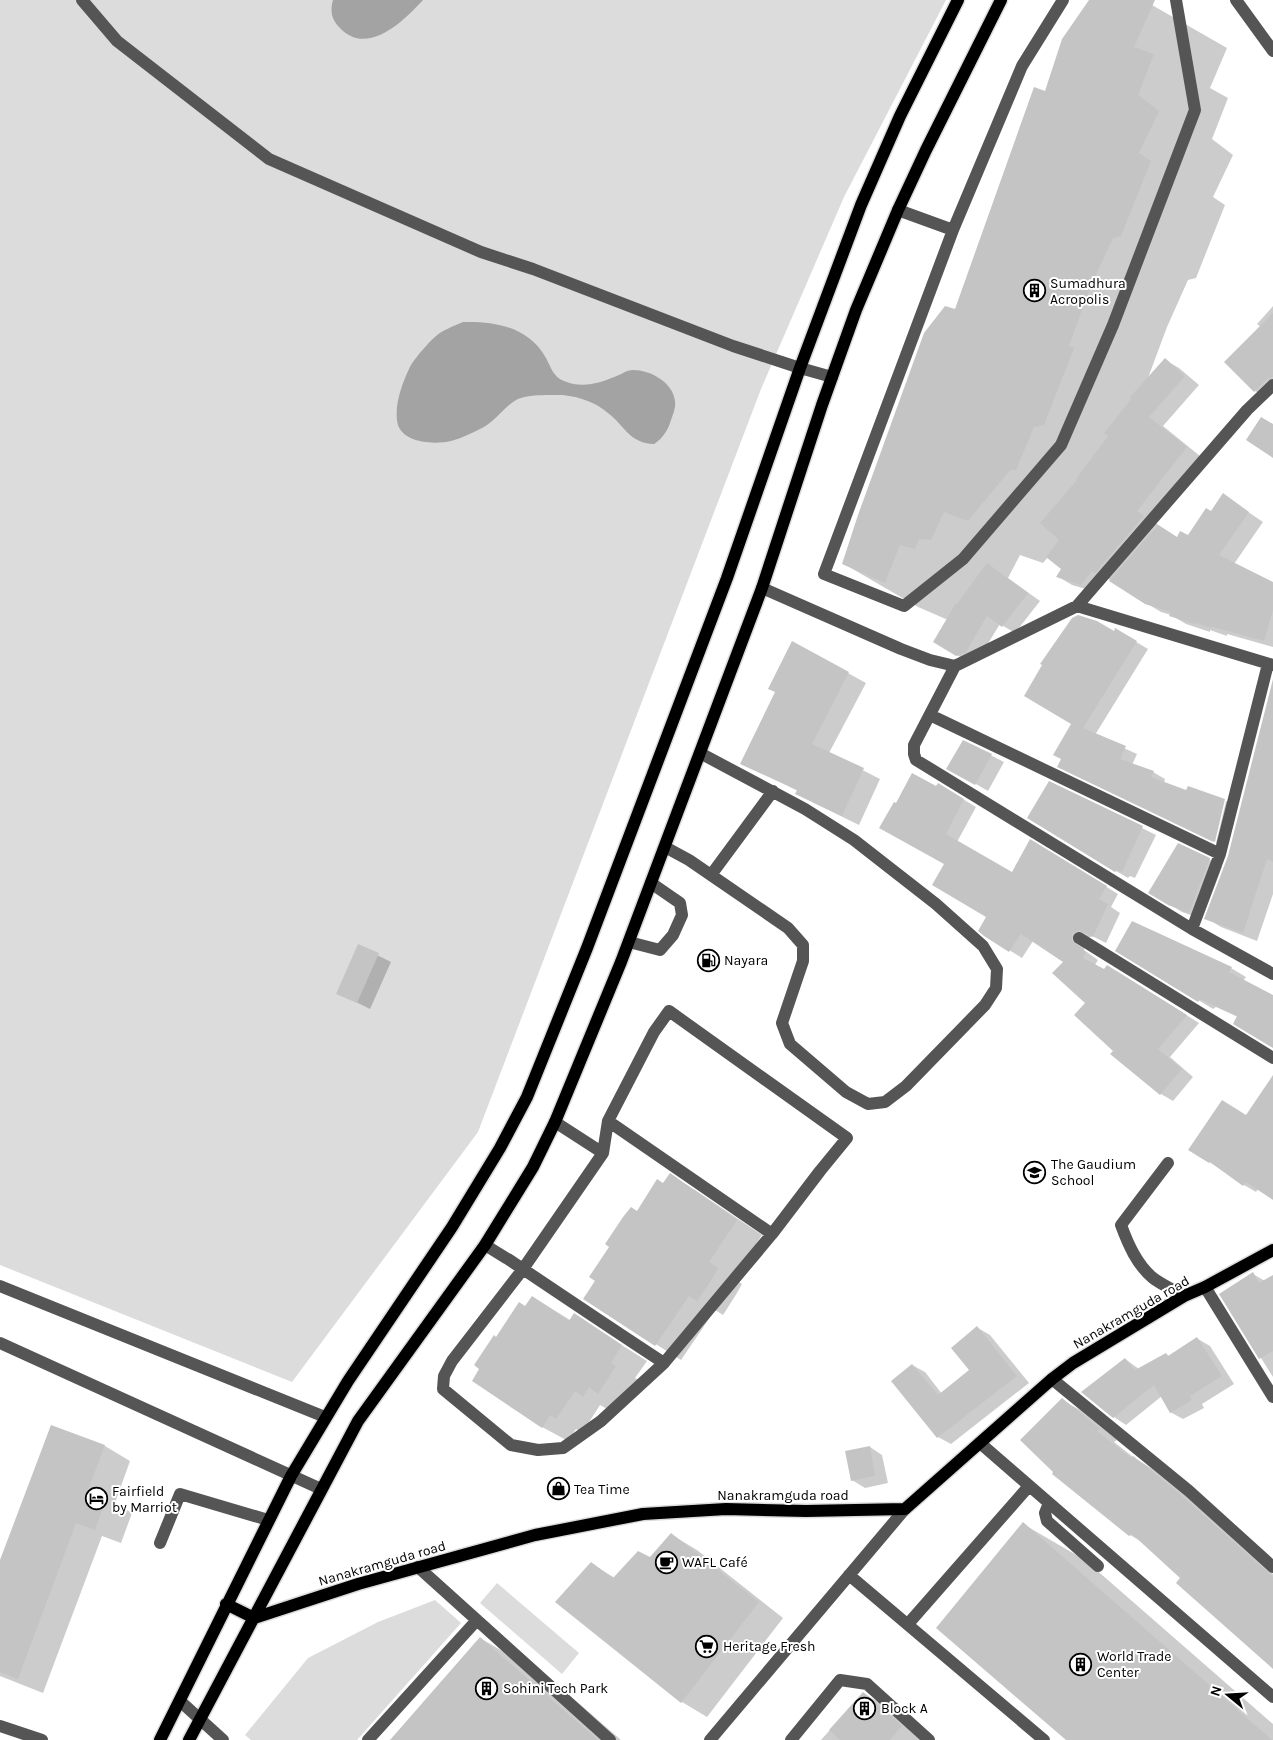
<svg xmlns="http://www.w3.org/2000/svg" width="1273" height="1740" font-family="Karla,sans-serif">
	<rect width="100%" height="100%" fill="#fff"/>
	<path fill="#dcdcdc" d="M0 0H946L844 197 761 389 478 1132 292 1382 0 1265Z
		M497 1583 579 1653 562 1674 480 1603Z
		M435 1600 461 1623 357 1740H251L245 1735 308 1658 378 1622Z"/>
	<path fill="#a3a3a3" d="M333 0H423C404 21 367 57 340 28 331 19 330 11 333 0Z
		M463 322C495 321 529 327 546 358 551 367 553 377 564 381 583 389 600 383 619 375 623 373 628 370 633 370 650 370 673 382 675 401 676 407 673 415 671 420 668 430 663 438 654 444 629 443 625 426 608 413 595 402 580 397 563 395 551 395 528 394 518 399 504 406 496 421 482 428 472 433 462 438 451 441 433 445 399 443 397 420 395 403 402 384 409 369 413 360 428 343 436 336 443 330 454 326 463 322Z"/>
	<path fill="#0003" d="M1090 0H1140L1152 5 1227 48 1210 88 1228 98 1212 139 1233 155 1213 197 1225 205 1196 278 1188 280 1167 327 1148 378 1165 360 1179 368 1199 385 1163 426 1200 456 1151 520 1178 538 1189 536 1211 512 1223 495 1263 522 1234 564 1273 583V647L1227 634V636L1210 630V632L1186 624 1171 615 1161 612 1146 603 1107 578 1096 592 1072 585 1057 576 1063 568 1048 557 1043 563 1020 555 1008 578 1040 601 1015 633 1000 624 979 658 970 663 934 641 948 620 918 607 844 564 956 310 1046 93Z
		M1273 306V392L1267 398 1255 391 1261 327 1257 324Z
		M1116 630 1148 649 1095 735 1137 754 1132 765 1153 772 1165 779 1164 783 1187 791 1188 787 1225 801H1224L1213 842 1070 773 1063 759 1073 723Z
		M793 643 866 683 829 753 880 779 859 825 814 803 797 793 798 791 742 763 776 692Z
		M1273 682V894L1257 941 1221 927 1206 918 1229 856Z
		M963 741 1004 762 988 791 948 768Z
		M1049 782 1156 835 1135 878 1130 876 1128 878 1116 871Z
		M936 788 951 792 976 807 957 842 1012 874 1043 848 1118 894 1111 907 1120 913 1106 943 1092 936 1084 941V950L1098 960 1095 965 1105 970 1119 973 1199 1023 1170 1057 1193 1077 1173 1101 1161 1094 1114 1051 1086 1003 1065 962 1033 941 1022 958 985 935 988 916 896 805Z
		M1226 801 1237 807 1227 848 1216 843Z
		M1209 859 1222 867 1202 919 1182 912 1150 892Z
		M359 946 391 962 370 1009 338 993Z
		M1116 950 1231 968 1246 977 1243 981 1273 997V1042L1238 1017 1216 1007 1213 1009Z
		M1273 1077V1199L1258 1189 1256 1192 1244 1185 1190 1149 1246 1116Z
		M670 1175 695 1190 762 1235 733 1278 742 1284 737 1293 723 1315 715 1310 681 1360 584 1299 637 1212 664 1184Z
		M1253 1274 1265 1281 1273 1276V1377L1221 1294Z
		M533 1297 570 1320 574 1315 647 1361 635 1378 641 1381 609 1410 600 1405 582 1433 576 1429 568 1441 542 1427 496 1338 526 1307Z
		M978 1328 990 1335 1029 1383 951 1444 938 1437 912 1365 925 1372 942 1394 970 1371Z
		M1198 1339 1210 1346 1234 1384 1202 1404 1204 1408 1183 1419 1170 1412 1162 1396 1126 1425 1114 1417 1125 1359 1139 1369 1166 1354 1169 1356Z
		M1062 1400 1080 1410 1117 1440 1114 1442 1133 1457 1151 1468 1192 1501 1273 1574V1668L1182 1578 1144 1543 1130 1535 1054 1474Z
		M51 1426 105 1446 130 1461 115 1503 132 1513 121 1543 102 1536 43 1693 0 1676V1564Z
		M870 1447 882 1455 888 1483 865 1488 852 1480Z
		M1023 1524 1085 1560 1273 1724V1740H1068Z
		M672 1535 697 1550 783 1618 707 1717 682 1702 557 1602 591 1564 615 1578 650 1559Z
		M480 1638 552 1680 621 1740H392Z
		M863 1693 899 1714 928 1740H821Z"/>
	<path fill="#c4c4c4" d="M1089 0H1155L1134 47 1154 54 1138 95 1159 111 1139 153 1151 161 1121 236 1113 238 1092 283 1069 346 1074 348 1044 425 1034 427 1016 470H1010L968 521 944 512 931 540 919 539 915 549 900 545 885 583 842 564 858 515 924 333 945 306 955 309 1034 87 1045 91 1062 39Z
		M1273 313V377L1267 379 1254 392 1224 362Z
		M1165 358 1185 376 1149 417 1187 447 1137 511 1144 516 1095 573 1092 571 1081 585 1056 577 1061 569 1046 557 1059 540 1040 523 1077 480 1076 479 1108 436 1104 433 1132 398 1130 397Z
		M1261 417 1273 424V458L1246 440Z
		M1223 493 1249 512 1219 555 1273 582V610L1264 641 1213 627 1212 628 1196 623 1195 624 1169 616 1171 612 1145 604 1109 581 1158 525 1177 537 1180 531 1188 535 1206 508 1211 511Z
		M987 563 1028 593 1002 627 987 616 966 652 956 656 933 642 956 603 957 604Z
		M1078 615 1097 621 1114 631 1115 628 1137 641 1083 728 1126 746 1120 759 1154 771 1151 777 1186 790 1188 786 1225 799 1215 842 1057 767 1061 759 1053 755 1071 724 1024 696 1042 665 1040 664 1072 618Z
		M792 641 849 672 812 744 864 768 842 816 795 794 797 790 740 764 775 692 768 689Z
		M1273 679V862L1267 859 1243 933 1204 919 1228 856Z
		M963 740 992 754 975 785 946 769Z
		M912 773 936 786 938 783 964 799 946 834 1012 872 1030 839 1107 886 1099 899 1108 904 1093 937 1079 930 1072 934V941L1086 952 1083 958 1104 969 1107 965 1187 1015 1158 1049 1182 1069 1160 1095 1110 1054 1113 1051 1074 1015 1085 1003 1052 973 1063 962 1021 934 1009 952 984 936 978 931 986 917 932 885 944 864 879 828 894 802 896 803Z
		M1049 781 1143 826 1122 872 1117 870 1115 872 1027 818Z
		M1178 843 1210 858 1189 913 1168 905 1148 893Z
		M1132 921 1232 967 1229 972 1273 995V1048L1233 1024 1237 1016 1200 999 1198 1002 1115 951Z
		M358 944 379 953 357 1003 336 994Z
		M1273 1075V1200L1246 1182 1243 1186 1210 1162 1209 1163 1188 1150 1222 1100 1246 1115Z
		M670 1173 737 1220 709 1262 718 1268 712 1279 697 1301 689 1296 655 1346 583 1299 595 1281 589 1277 609 1247 605 1244 623 1217 631 1207 637 1211 657 1179 663 1183Z
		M1253 1272 1259 1283 1273 1275V1351L1259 1359 1219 1294Z
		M532 1296 569 1321 574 1313 622 1345 611 1363 616 1366 598 1394 589 1387 583 1397 575 1391 556 1419 550 1415 542 1428 472 1381 479 1369 474 1365 494 1335 496 1337 519 1302 525 1306Z
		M977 1326 1017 1376 937 1438 891 1381 912 1364 938 1395 969 1370 951 1348Z
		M1197 1337 1222 1376 1190 1396 1192 1400 1170 1413 1154 1385 1113 1418 1081 1392 1125 1358 1135 1370 1166 1353 1168 1356Z
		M1062 1398 1100 1429 1097 1431 1131 1458 1133 1456 1174 1489 1273 1577V1669L1176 1583 1180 1578 1132 1534 1129 1536 1052 1474 1053 1472 1020 1440Z
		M51 1425 105 1445 88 1490 107 1497 95 1530 76 1523 18 1679 0 1672V1560Z
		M870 1446 875 1476 851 1481 845 1451Z
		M1023 1522 1272 1740H1066L936 1628Z
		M671 1533 759 1602 681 1703 555 1602 591 1562 613 1578 638 1551 650 1557Z
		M480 1637 590 1733 598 1740H390Z
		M863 1692 902 1726 890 1740H840L829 1730Z"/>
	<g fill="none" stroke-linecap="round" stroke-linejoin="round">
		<defs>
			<path id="major" d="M226 1604 254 1618 358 1584 535 1535 643 1514 726 1509 806 1511 905 1509 1052 1379 1073 1363 1184 1296 1205 1287 1273 1250
				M160 1740 291 1476 348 1381 452 1227 500 1148 527 1097 587 948 727 578 800 368 861 205 900 116 958 0
				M189 1740 358 1421 485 1245 533 1167 555 1122 621 962 762 588 822 405 856 310 898 210 926 150 1001 0"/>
		</defs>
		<use href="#major" stroke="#dbdbdb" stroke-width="15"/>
		<path stroke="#555" stroke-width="12" d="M82 0 117 41 269 159 481 252 533 269 733 346 800 368 832 377
			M1063 0 1022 66 953 230 824 574 904 606 963 559 1061 445 1113 325 1195 110 1176 0
			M1236 0 1273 51
			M898 210 953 230
			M762 588 901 649 930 660 955 666 1077 606 1247 410 1273 385
			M1077 606 1273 665
			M955 666 914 745V754L916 760 1192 929 1273 974
			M930 715 1220 854
			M665 847 689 860 788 928 803 945V961L782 1023 790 1044 846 1092 868 1104 885 1102 906 1086 985 1005 996 988 997 969 983 946 936 904 854 840 805 809 700 753
			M711 875 773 791
			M1192 929 1220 854 1268 664
			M1079 938 1273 1058
			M629 942 660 950 673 935 682 915 680 903 651 883
			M608 1121 654 1032 669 1011 847 1138 820 1171 772 1234
			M555 1122 603 1153
			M1168 1163 1121 1225C1128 1244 1137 1265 1153 1278 1162 1285 1174 1290 1184 1296
			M485 1245 506 1258 508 1259C560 1294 612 1329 664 1363L772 1234 608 1121 603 1153 523 1269 452 1361 444 1376 443 1389 511 1445 538 1450 563 1448 601 1421 664 1363
			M0 1286 325 1417
			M1205 1287 1273 1397
			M0 1343 321 1489
			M1052 1379 1189 1491 1273 1567
			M980 1443 1273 1697
			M1049 1503 1045 1513 1047 1521 1098 1566
			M160 1543 180 1494 268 1520
			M418 1567 610 1740
			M849 1575 1044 1740
			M908 1624 1029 1486
			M180 1701 223 1740
			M0 1726 42 1740
			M368 1740 477 1620
			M710 1740 905 1509
			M791 1740 840 1680 867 1684 929 1740"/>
		<use href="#major" stroke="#000" stroke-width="12"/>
	</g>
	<defs>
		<symbol id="building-ring" viewBox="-11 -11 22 22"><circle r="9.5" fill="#fff" stroke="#000" stroke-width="1.5"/><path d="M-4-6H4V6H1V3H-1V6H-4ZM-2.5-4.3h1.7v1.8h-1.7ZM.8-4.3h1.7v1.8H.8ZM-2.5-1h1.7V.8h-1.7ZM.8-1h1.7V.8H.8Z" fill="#000"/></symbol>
		<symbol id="fuel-ring" viewBox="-11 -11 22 22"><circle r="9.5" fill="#fff" stroke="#000" stroke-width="1.5"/><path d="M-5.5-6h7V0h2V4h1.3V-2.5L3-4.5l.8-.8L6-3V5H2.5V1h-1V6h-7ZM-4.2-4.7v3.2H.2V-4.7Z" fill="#000"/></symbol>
		<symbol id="school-ring" viewBox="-11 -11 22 22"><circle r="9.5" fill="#fff" stroke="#000" stroke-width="1.5"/><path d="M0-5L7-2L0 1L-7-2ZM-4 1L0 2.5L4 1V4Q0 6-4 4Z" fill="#000"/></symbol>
		<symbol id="shop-ring" viewBox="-11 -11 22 22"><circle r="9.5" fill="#fff" stroke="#000" stroke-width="1.5"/><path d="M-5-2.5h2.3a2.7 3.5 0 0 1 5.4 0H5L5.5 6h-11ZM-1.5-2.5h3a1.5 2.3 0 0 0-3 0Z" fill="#000"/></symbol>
		<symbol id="hotel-ring" viewBox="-11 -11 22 22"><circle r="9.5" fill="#fff" stroke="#000" stroke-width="1.5"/><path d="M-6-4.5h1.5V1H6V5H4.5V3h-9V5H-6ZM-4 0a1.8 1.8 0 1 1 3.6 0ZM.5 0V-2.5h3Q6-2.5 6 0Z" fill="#000"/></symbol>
		<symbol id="cafe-ring" viewBox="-11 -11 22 22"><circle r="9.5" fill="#fff" stroke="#000" stroke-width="1.5"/><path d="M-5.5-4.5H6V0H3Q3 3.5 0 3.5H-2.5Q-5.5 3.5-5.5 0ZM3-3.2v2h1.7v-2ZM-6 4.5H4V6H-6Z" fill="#000"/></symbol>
		<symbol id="supermarket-ring" viewBox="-11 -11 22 22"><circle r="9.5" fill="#fff" stroke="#000" stroke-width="1.5"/><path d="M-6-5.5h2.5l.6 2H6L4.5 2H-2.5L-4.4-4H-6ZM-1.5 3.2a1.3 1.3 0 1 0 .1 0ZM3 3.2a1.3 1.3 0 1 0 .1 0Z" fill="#000"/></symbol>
	</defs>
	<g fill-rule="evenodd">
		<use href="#building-ring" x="1022" y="278" width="25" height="25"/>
		<use href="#fuel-ring" x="696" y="948" width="25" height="25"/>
		<use href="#school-ring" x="1022" y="1160" width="25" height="25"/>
		<use href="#shop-ring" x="546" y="1476" width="25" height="25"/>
		<use href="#hotel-ring" x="84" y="1486" width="25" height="25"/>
		<use href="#cafe-ring" x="654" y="1550" width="25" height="25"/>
		<use href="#supermarket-ring" x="694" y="1634" width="25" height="25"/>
		<use href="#building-ring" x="1068" y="1652" width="25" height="25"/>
		<use href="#building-ring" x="474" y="1676" width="25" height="25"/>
		<use href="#building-ring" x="852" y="1696" width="25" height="25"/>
	</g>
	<g text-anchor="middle" stroke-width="4" stroke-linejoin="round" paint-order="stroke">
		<g font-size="14" fill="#000" stroke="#fff" text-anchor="start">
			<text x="1050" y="288">Sumadhura<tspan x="1050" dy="16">Acropolis</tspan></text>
			<text x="724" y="965">Nayara</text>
			<text x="1051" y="1169">The Gaudium<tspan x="1051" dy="16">School</tspan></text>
			<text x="574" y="1494">Tea Time</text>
			<text x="112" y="1496">Fairfield<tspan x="112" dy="16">by Marriot</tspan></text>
			<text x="682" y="1567">WAFL Café</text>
			<text x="723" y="1651">Heritage Fresh</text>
			<text x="1097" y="1661">World Trade<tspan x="1097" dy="16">Center</tspan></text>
			<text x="503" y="1693">Sohini Tech Park</text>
			<text x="881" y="1713">Block A</text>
		</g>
		<g font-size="14" fill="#000" stroke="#fff">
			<text transform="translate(1131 1312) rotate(-30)" y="5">Nanakramguda road</text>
			<text x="783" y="1500">Nanakramguda road</text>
			<text transform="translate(382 1563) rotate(-16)" y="5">Nanakramguda road</text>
		</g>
	</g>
	<g transform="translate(1228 1695) rotate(288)" stroke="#ffffff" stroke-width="4" paint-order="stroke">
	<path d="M0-4L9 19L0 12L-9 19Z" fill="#000000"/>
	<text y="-8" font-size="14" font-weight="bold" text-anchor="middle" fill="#000000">N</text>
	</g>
</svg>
